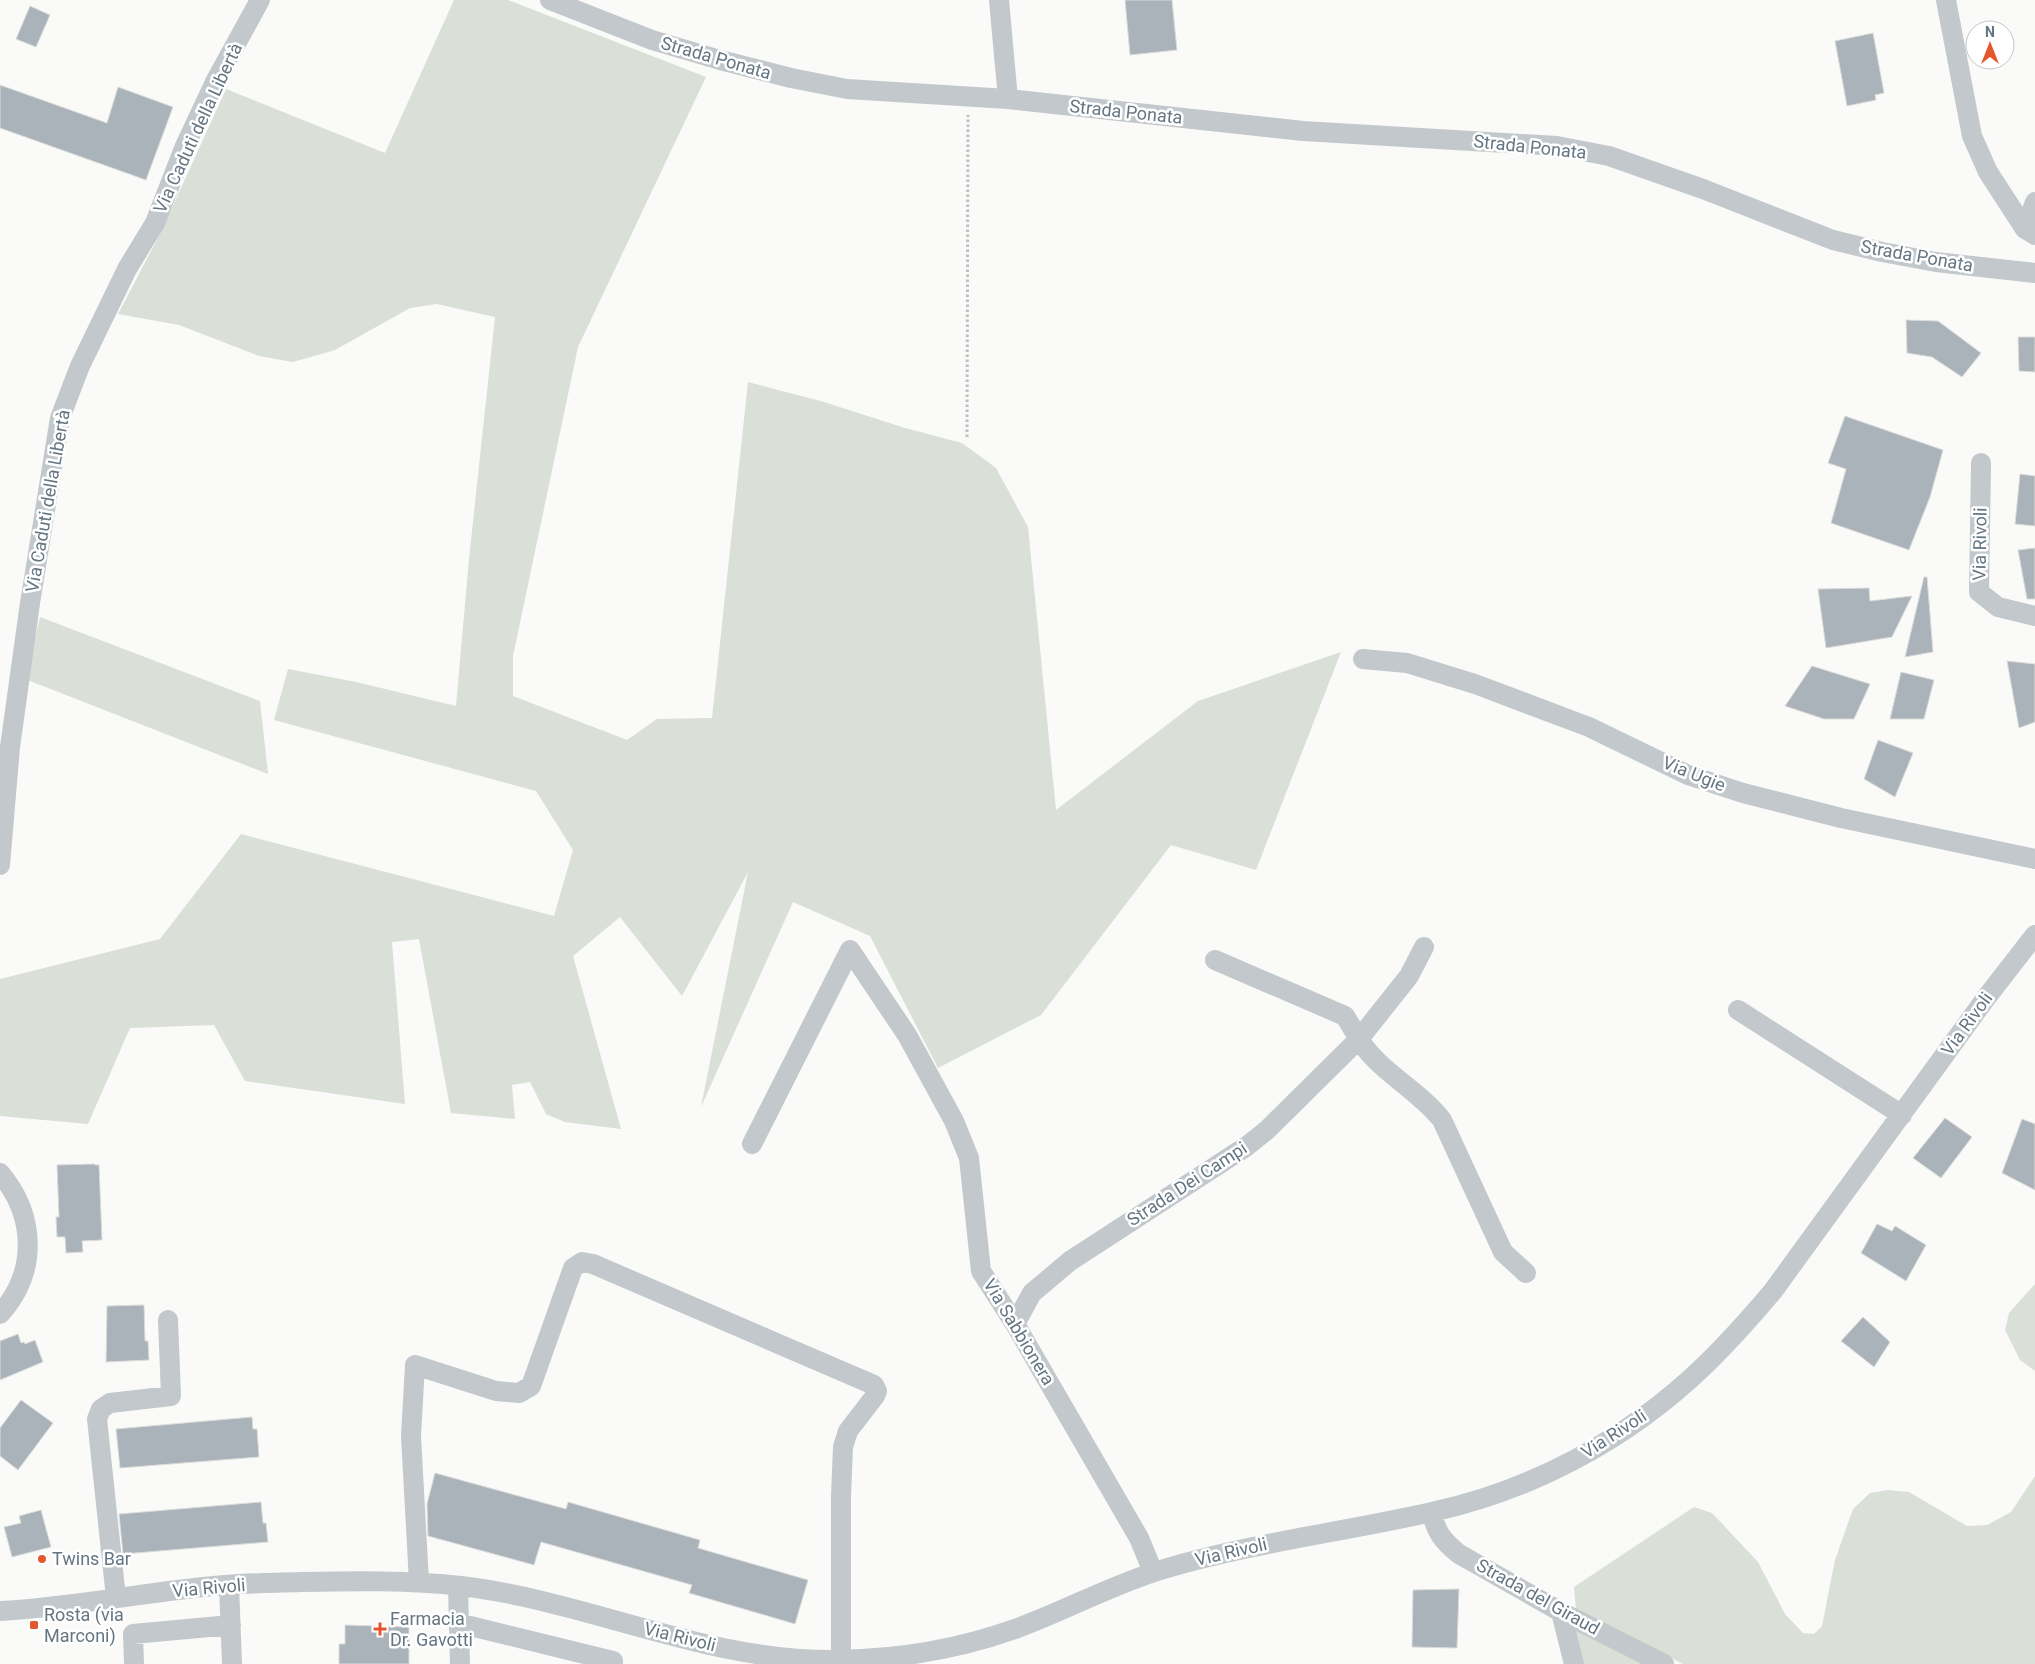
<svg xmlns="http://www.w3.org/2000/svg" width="2035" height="1664" font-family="Roboto,sans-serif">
	<rect width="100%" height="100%" fill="#fafaf8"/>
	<path fill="#dadfd7" d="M454 0H508L706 77 578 347 513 656V696L627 740 657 719 712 718 748 382 824 402 905 428 962 443 996 468 1028 527 1056 810 1198 701 1341 652 1256 870 1171 845 1041 1015 938 1068 870 936 793 902 701 1107 748 872 682 996 620 917 573 956 621 1129 565 1122 546 1114 530 1082 512 1085 515 1119 451 1113 419 939 392 942 405 1104 245 1081 214 1025 130 1028 88 1124 0 1116V979L160 939 241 834 554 916 573 850 536 791 274 720 288 669 356 682 456 706 469 559 495 317 437 304 410 308 335 350 293 362 259 356 179 325 118 314 161 232 226 89 385 153Z
		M40 617 260 701 268 774 25 679Z
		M2035 1284V1371L2020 1360 2005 1330 2009 1313Z
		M2035 1476V1664H1683L1576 1610 1574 1587 1694 1507 1712 1513 1758 1562 1785 1614 1803 1633 1814 1634 1822 1626 1835 1560 1853 1509 1870 1493 1888 1490 1909 1492 1967 1526 1987 1525 2011 1512Z
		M1576 1627 1653 1664H1579L1573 1647Z"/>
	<path fill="#aab3b9" stroke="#dcdcda" d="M1125 0H1172L1177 50 1130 55Z
		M30 6 50 15 36 47 16 39Z
		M1873 33 1884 93 1875 95 1876 100 1847 106 1835 41Z
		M0 85 107 123 118 87 173 107 146 180 0 128Z
		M1906 320 1938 321 1981 353 1962 377 1932 357 1907 353Z
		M2018 337H2035V372L2019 371Z
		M1845 416 1943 450 1930 497 1909 550 1831 523 1846 469 1828 463Z
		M2020 474 2035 476V526L2015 524Z
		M2035 548V599H2027L2018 550Z
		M1924 577H1927L1933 652 1905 657Z
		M1869 588 1870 601 1912 596 1892 637 1826 648 1818 589Z
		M2007 661 2035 664V722L2019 728Z
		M1812 666 1870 684 1854 719H1824L1785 706Z
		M1901 672 1934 680 1924 719H1890Z
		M1878 740 1913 753 1895 797 1864 779Z
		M1945 1118 1972 1137 1941 1178 1913 1158Z
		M2022 1119 2035 1124V1190L2002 1173Z
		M95 1164V1165H99L102 1240 82 1241 83 1252 66 1253 65 1237H57L56 1217H59L57 1165Z
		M1877 1224 1892 1231 1895 1226 1926 1245 1906 1281 1861 1253Z
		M144 1305 145 1341H148L149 1360 106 1362 107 1306Z
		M1863 1317 1890 1342 1874 1367 1841 1341Z
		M18 1334 21 1343 24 1342 25 1344 35 1340 43 1362 0 1380V1341Z
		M21 1400 53 1423 18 1470 0 1456V1428Z
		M252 1417 253 1429H257L259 1457 120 1468 116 1429Z
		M435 1473 566 1509 568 1502 700 1540 698 1548 808 1580 795 1624 689 1593 692 1585 541 1542 534 1565 428 1536 427 1504Z
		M261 1502 263 1523H266L268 1542 123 1554 119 1514Z
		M41 1510 51 1547 12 1557 4 1527 21 1523 19 1516Z
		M1459 1589 1457 1648 1412 1647 1413 1590Z
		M345 1625 409 1627V1664H339V1644H345Z"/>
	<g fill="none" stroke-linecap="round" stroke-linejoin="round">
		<path stroke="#bbbfc2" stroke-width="3" stroke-dasharray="2.5 2.5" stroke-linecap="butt" d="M967 437 968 115
			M84 1638 113 1635"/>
		<path stroke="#c3c8cc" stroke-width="20" d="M550 0 652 40 720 60 791 78 847 89 1008 99 1303 131 1557 146 1609 156 1703 189 1833 240 1882 252 1936 262 2035 273
			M999 0 1008 99
			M1946 0 1972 136 1988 172 2025 229 2035 235
			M2025 229 2035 202
			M1981 463 1979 592 1998 607 2035 616
			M1363 659 1407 663 1475 684 1589 727 1688 775 1743 793 1841 818 2035 859
			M0 865 10 747 30 603 60 418 80 366 127 269 155 223 185 146 216 80 260 0
			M1424 947 1409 976 1359 1039C1379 1072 1418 1089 1442 1120L1503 1252 1526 1273
			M1738 1010 1902 1115
			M752 1144 850 950 907 1035 954 1121 969 1158 981 1271 1015 1324 1139 1538 1153 1572
			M0 1173C36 1216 38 1272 0 1314
			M1015 1324 1032 1293 1070 1261 1247 1146 1267 1130 1359 1039 1345 1016 1215 960
			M1432 1512C1435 1532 1444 1542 1459 1554L1561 1612 1664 1664
			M419 1582 411 1436 415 1365 496 1391 519 1393 531 1386 573 1268 582 1262 593 1264 874 1385 877 1391 875 1396 848 1431 843 1447 841 1496V1664
			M229 1585 232 1664
			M458 1586 460 1664
			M116 1598 97 1419 101 1409 110 1403 171 1396 168 1320
			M0 1611C75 1607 150 1591 225 1585 250 1583 275 1583 301 1582 354 1581 408 1580 461 1586 589 1601 709 1663 839 1660 899 1659 959 1649 1015 1629 1065 1611 1113 1584 1164 1569 1252 1543 1343 1532 1432 1512 1533 1490 1628 1439 1703 1367 1728 1343 1751 1317 1773 1291L1986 998 2035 935
			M1561 1612 1574 1664
			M458 1623 613 1661V1664
			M134 1664 133 1634 231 1625"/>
	</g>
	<g fill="#e4572e" stroke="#fff" stroke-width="2">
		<circle cx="42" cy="1559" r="5"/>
		<rect x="29" y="1620" width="10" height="10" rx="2.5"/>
		<path d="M377.5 1621.5h5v5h5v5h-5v5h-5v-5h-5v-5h5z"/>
	</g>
	<g text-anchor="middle" stroke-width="5" stroke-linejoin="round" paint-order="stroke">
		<g font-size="18" fill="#657683" stroke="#fff">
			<text transform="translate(716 58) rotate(16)" y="6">Strada Ponata</text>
			<text transform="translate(1126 112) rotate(6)" y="6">Strada Ponata</text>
			<text transform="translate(198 128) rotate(-65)" y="6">Via Caduti della Libertà</text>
			<text transform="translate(1530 147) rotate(6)" y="6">Strada Ponata</text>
			<text transform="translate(1917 256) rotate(10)" y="6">Strada Ponata</text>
			<text transform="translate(48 501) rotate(-80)" y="6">Via Caduti della Libertà</text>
			<text transform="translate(1980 544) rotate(-89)" y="6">Via Rivoli</text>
			<text transform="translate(1694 774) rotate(22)" y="6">Via Ugie</text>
			<text transform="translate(1967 1024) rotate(-54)" y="6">Via Rivoli</text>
			<text transform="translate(1187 1184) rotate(-33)" y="6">Strada Dei Campi</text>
			<text transform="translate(1019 1332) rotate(59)" y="6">Via Sabbionera</text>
			<text transform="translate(1614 1434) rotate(-33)" y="6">Via Rivoli</text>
			<text transform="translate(1231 1552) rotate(-13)" y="6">Via Rivoli</text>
			<text transform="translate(209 1588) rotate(-5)" y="6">Via Rivoli</text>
			<text transform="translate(1538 1597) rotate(29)" y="6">Strada del Giraud</text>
			<text transform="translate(680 1637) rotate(14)" y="6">Via Rivoli</text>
		</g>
		<g font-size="18" fill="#657683" stroke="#fff" text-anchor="start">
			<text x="52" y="1565">Twins Bar</text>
			<text x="44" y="1621">Rosta (via<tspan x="44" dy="21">Marconi)</tspan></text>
			<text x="390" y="1625">Farmacia<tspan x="390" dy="21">Dr. Gavotti</tspan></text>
		</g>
	</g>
	<g transform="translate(1990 45)"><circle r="24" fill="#ffffff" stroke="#c1c8cd"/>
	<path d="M0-4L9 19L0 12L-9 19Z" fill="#e4572e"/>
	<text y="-8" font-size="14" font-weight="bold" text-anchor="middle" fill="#657683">N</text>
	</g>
</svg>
